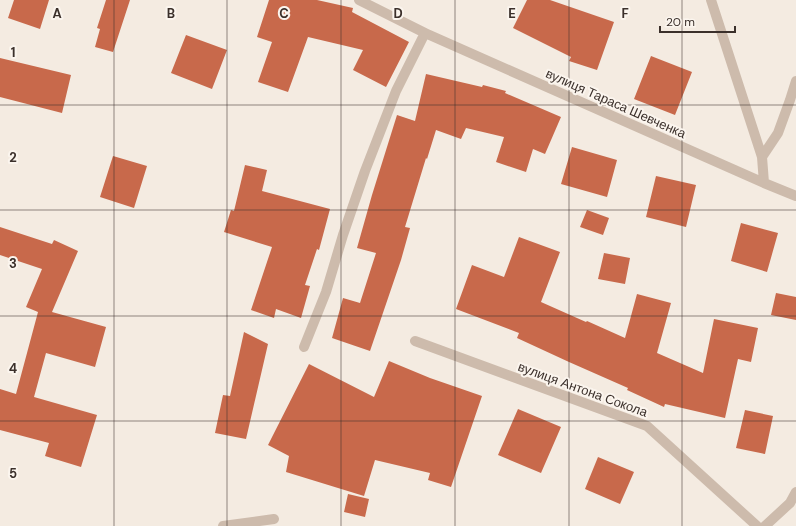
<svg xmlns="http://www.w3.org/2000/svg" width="796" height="526" font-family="'DM Sans',sans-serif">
	<rect width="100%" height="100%" fill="#f4ebe1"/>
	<path fill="#c8694b" d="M14 0H49L40 29 8 18Z
		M106 0H130L113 52 95 47 100 29 97 28Z
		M269 0H317L353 8 352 12 409 42 386 87 353 70 363 50 308 37 288 92 258 82 272 42 257 37Z
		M527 0H550L614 22 597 70 569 61 571 57 513 28Z
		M186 35 227 50 212 89 171 73Z
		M651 56 692 72 675 115 634 99Z
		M0 58 71 75 62 113 0 97Z
		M426 74 482 87 483 85 506 91 505 93 561 117 545 154 533 149 526 172 496 162 504 137 466 128 461 139 436 130 427 159 426 158 405 227 410 228 401 260 370 351 332 338 343 298 360 303 376 253 357 248 372 195 397 115 415 121Z
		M572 147 617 160 607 197 561 184Z
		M113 156 147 166 134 208 100 197Z
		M245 165 267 170 262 191 330 209 319 250 317 249 305 285 310 286 301 318 276 309 274 318 251 310 272 247 224 232 231 210 234 211Z
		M656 176 696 185 686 227 646 217Z
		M587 210 609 218 603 235 580 227Z
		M741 223 778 233 767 272 731 261Z
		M0 227 52 244 54 240 78 251 52 312 106 327 95 367 46 353 34 397 97 415 81 467 45 456 49 443 0 430V389L16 394 38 312 26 307 42 269 0 255Z
		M519 237 560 252 541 302 586 322 587 321 625 338 637 294 671 303 657 353 703 373 714 319 758 328 751 362 738 359 725 418 665 404 664 407 627 390 628 388 569 362 517 338 519 333 456 309 472 265 504 277Z
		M604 253 630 258 625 284 598 279Z
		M776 293 796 297V320L771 315Z
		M244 332 268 344 246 439 215 433 223 395 230 396Z
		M389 361 430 378 482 396 451 487 428 480 430 473 375 460 364 496 286 472 289 456 268 445 309 364 374 397Z
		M518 409 561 427 541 473 498 455Z
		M745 410 773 416 765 454 736 448Z
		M598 457 634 472 620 504 585 489Z
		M348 494 369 499 365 517 344 512Z"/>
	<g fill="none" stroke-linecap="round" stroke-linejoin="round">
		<path stroke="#cdbbac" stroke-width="10" d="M359 0 425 33 764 183 796 196
			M711 0 762 157 764 183
			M762 157 778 133 790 100 796 81
			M415 341 647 426 757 526
			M304 347 326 292 343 235 365 171 396 91 425 33
			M223 526 274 519
			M765 526 790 503 796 492"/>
	</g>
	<path fill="none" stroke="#3b302b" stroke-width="1" stroke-opacity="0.55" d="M114 0V526M227 0V526M341 0V526M455 0V526M569 0V526M682 0V526M0 105H796M0 210H796M0 316H796M0 421H796"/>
	<g text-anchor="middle" stroke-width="4" stroke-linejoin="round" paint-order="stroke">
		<g font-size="13" fill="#3b302b" stroke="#fbf5ee">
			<text transform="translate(616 103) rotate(24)" y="5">вулиця Тараса Шевченка</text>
			<text transform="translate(583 389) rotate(20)" y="5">вулиця Антона Сокола</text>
		</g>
	</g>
	<g font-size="13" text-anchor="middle" font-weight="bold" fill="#3b302b" stroke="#fbf5ee" stroke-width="4" stroke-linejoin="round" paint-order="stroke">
		<text x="57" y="18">A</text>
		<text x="171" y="18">B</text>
		<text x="284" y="18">C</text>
		<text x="398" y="18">D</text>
		<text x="512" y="18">E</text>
		<text x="625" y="18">F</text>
		<text x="13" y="57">1</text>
		<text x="13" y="162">2</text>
		<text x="13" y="268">3</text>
		<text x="13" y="373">4</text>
		<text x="13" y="478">5</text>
	</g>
	<path d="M660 26v6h75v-6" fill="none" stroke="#3b302b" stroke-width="2"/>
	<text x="666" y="26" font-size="12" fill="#3b302b" stroke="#fbf5ee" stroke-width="3" paint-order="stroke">20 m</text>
</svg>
